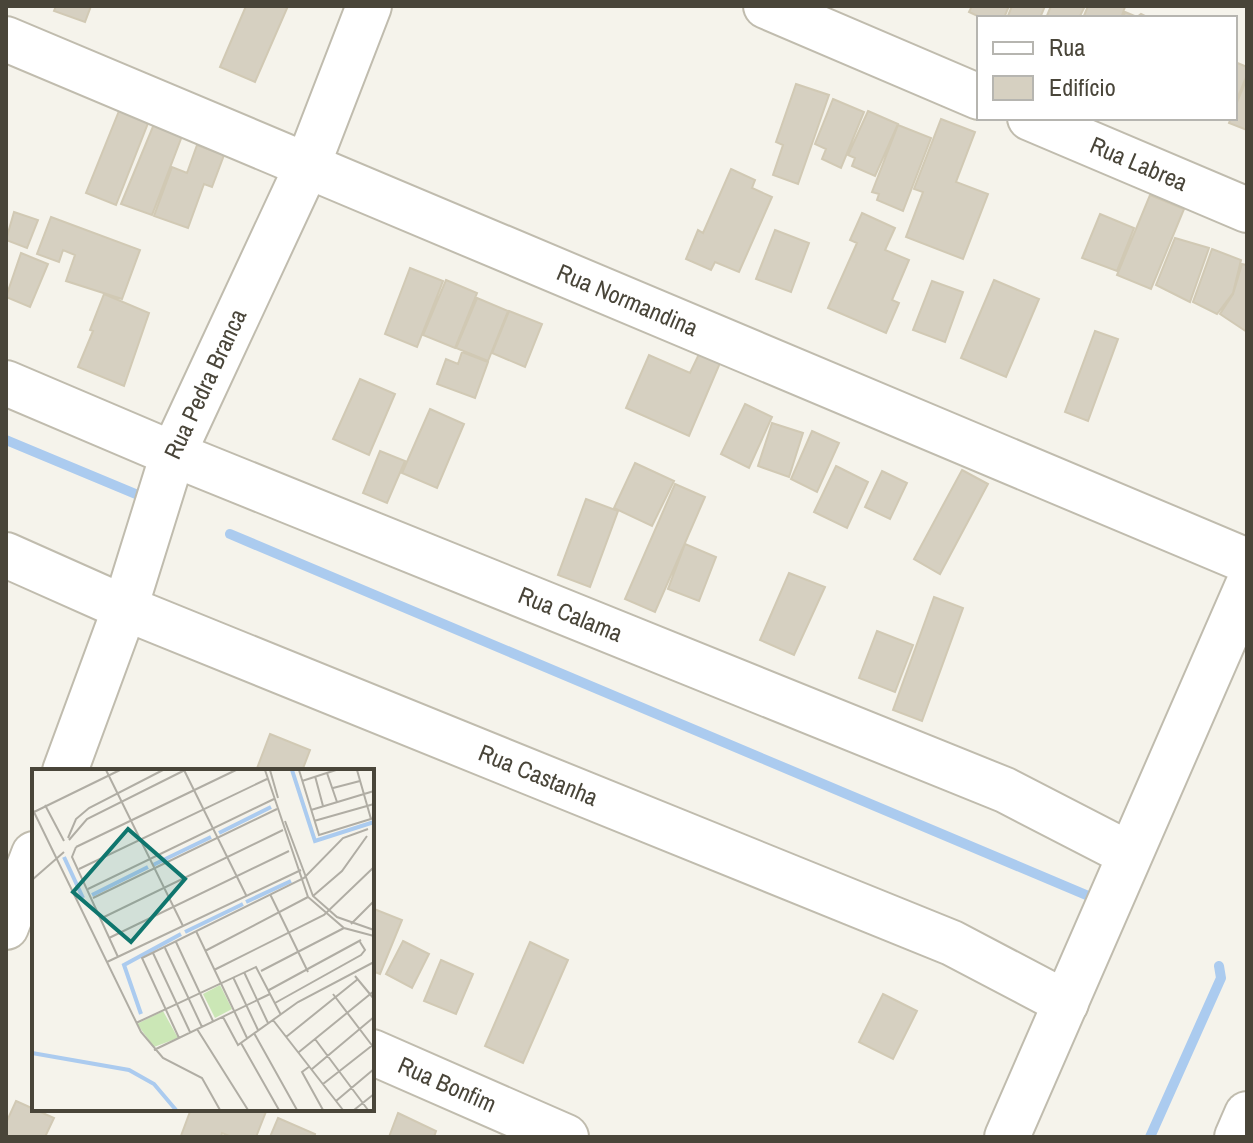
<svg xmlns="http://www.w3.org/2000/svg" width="1253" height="1143" font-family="'Archivo Narrow',sans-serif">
	<rect width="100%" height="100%" fill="#f5f3eb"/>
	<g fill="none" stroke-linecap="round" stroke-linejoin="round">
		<path stroke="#abcbef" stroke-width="10" d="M6 440 150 500
			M230 534 1098 900
			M1150 1137 1221 978 1219 966"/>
	</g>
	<path fill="#d6d0c1" stroke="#d1c9b4" stroke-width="2" d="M56 6H91L85 22 54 11Z
		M246 6H288L255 82 220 67Z
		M972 6H1009L1004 18H982L969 12Z
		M1012 6H1045L1040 18H1007Z
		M1051 6H1085L1079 18H1046Z
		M1088 6H1121L1125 7 1121 18H1083Z
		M1125 12 1137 17 1141 14 1149 18H1123Z
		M1235 62 1247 67V75L1235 104Z
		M1247 78V130L1229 123 1231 118H1235V107Z
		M796 84 829 95 798 184 773 175 783 145 776 142Z
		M833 99 864 112 841 168 822 159 826 149 815 144Z
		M121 106 150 118 116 205 86 193Z
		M868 111 898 124 875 176 852 166 855 158 848 155Z
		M941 119 975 132 956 182 988 194 963 259 906 237 923 192 914 189Z
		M154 124 182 136 152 215 121 204Z
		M898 125 931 138 903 211 877 200 879 194 872 192Z
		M197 145 224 155 212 187 204 184 188 228 154 216 172 167 187 173Z
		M731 169 755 180 752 188 772 197 739 272 715 262 711 270 686 259 698 230 703 233Z
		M1150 195 1184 209 1151 289 1117 275Z
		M14 212 38 220 27 248 6 240Z
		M862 213 895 228 885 250 909 260 892 300 899 303 886 333 828 308 857 243 850 240Z
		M1100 214 1134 228 1117 271 1082 258Z
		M51 217 140 250 122 299 66 281 75 255 63 250 59 262 37 254Z
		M775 230 809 243 791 292 756 279Z
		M1175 238 1209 248 1190 302 1156 285Z
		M1212 249 1241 260 1233 293 1217 314 1193 302Z
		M21 253 48 264 30 307 6 297Z
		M1242 264 1247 265V332L1220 314 1233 294Z
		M410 268 443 281 417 347 385 334Z
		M446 280 477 293 455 348 423 335Z
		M994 280 1039 299 1006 377 961 358Z
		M932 281 963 292 945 342 913 330Z
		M104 294 149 313 124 386 78 367 93 331 90 330Z
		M477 298 508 311 488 361 456 348Z
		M509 311 542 324 525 367 492 353Z
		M1095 331 1118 339 1088 421 1065 412Z
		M462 352 488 362 475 398 437 384 446 359 458 364Z
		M699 354 720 363 689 436 626 408 649 355 690 373Z
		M360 379 395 394 369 455 333 439Z
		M745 404 772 417 749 468 721 454Z
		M430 409 464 424 437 488 402 473Z
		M772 423 803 433 789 477 758 466Z
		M812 431 839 443 817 492 791 479Z
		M380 451 405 461 387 503 363 493Z
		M635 463 674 481 652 526 614 508Z
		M836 466 868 482 847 528 814 512Z
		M962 470 988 484 940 574 914 559Z
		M882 471 907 483 890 519 865 507Z
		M675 484 705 497 655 612 625 599Z
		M586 499 618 511 590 587 558 575Z
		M685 544 716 557 699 601 668 589Z
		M789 573 825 587 794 655 760 640Z
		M934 597 963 608 922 721 893 710Z
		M877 631 913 645 895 692 859 678Z
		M270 734 310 750 302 771H256Z
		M374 909 402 920 380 974 372 971Z
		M403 941 429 954 412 988 386 974Z
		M530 942 568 960 523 1063 485 1046Z
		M441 960 473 974 456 1014 424 1001Z
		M883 994 917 1011 893 1059 859 1042Z
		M16 1101 54 1118 45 1137H6V1123Z
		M191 1109H267L256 1137H232L222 1133 221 1137H184L181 1136Z
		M398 1113 436 1131 434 1137H389Z
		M278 1118 315 1134 314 1137H270Z"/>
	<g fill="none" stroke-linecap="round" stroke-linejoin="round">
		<defs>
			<g id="minor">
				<path d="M766 6 979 97"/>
				<path id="s1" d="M6 39 1247 561"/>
				<path id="s2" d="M1030 118 1247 210"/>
				<path id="s3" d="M6 383 173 454 1005 790 1129 854"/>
				<path id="s4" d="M6 555 125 608 952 943 1066 1003"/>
				<path id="s5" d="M65 771 125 608 173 454 308 164 369 6"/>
				<path d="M6 927 34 854"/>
				<path id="s6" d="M372 1052 566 1137"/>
				<path d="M1007 1137 1247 587"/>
				<path d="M1237 1137 1247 1114"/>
			</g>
		</defs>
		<use href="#minor" stroke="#c0bcae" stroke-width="48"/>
		<use href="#minor" stroke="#fff" stroke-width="44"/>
	</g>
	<g text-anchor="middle" stroke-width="8" stroke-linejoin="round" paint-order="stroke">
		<g font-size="24" fill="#494539" stroke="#fff">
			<text dy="8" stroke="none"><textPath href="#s2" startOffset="118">Rua Labrea</textPath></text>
			<text dy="8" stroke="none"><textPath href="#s1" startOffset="674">Rua Normandina</textPath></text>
			<text dy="8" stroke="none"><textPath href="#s5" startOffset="412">Rua Pedra Branca</textPath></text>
			<text dy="8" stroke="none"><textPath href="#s3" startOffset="610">Rua Calama</textPath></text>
			<text dy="8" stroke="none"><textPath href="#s4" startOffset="576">Rua Castanha</textPath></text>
			<text dy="8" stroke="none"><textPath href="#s6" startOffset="82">Rua Bonfim</textPath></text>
		</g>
	</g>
	<g transform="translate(32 769)">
		<rect width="342" height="342" fill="#f5f3eb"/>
		<path d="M188 216 200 240 183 249 171 225ZM131 242 146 269 122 278 105 255Z" fill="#cbe7b6"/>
		<path fill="none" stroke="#abcbef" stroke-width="4" d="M260 1 283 72 342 53M187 64 239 38M32 88 51 129M121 96 179 68M60 126 116 98M214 133 259 112M153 163 211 135M109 245 92 196 149 165M0 284 97 301 122 315 144 341"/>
		<path fill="none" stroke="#b0ada4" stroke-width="2" d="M74 1 151 157M152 1 214 126M233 1 276 128 312 159 342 167M238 1 246 29M267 1 287 66 342 49M325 1 339 50M295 4 305 33M283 7 291 37M270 12 304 1M301 19 328 12M13 36 32 72M0 39 109 263 131 289 170 309 188 341M279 41 342 22M2 43 88 1M253 52 281 127 305 148 342 161M282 52 342 35M36 69 44 50 57 39 131 1M37 71 55 50 153 1M44 78 204 1M44 78 40 88 86 188M47 100 235 10M0 111 32 83M56 120 242 30M238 125 276 203M281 127 310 102 335 67M61 129 245 40M70 149 251 61M319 155 342 132M164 162 215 269M77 169 257 82M144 173 181 252M133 179 170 258M173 182 276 128M121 184 158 263M75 193 269 101M182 201 292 146 342 98M229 202 312 159M212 203 236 254M323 207 342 230M201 208 226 261M237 221 329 171M301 225 342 279M243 234 329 186 333 181 328 173M191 248 206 276 266 233 342 193M241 251 311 341M104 254 224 198 249 246M165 260 216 341M222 264 265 341M254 268 326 210M147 269 110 189 272 109 311 69 336 60M283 270 336 341M209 274 247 341M122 281 238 225M267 283 342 222M278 297 270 303 291 341M280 300 342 248M291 315 342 275M304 332 342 300M322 341 342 325"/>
		<path fill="#0f766e" fill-opacity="0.15" stroke="#0f766e" stroke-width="4" d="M96 60 153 110 99 173 41 123Z"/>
		<rect width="342" height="342" fill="none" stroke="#494539" stroke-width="4"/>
	</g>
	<rect width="1253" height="1143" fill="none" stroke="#494539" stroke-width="16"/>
	<rect x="977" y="16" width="260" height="104" fill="#ffffff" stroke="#b6b5b0" stroke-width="2"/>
	<rect x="993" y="42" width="40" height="12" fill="#ffffff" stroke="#b6b5b0" stroke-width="2"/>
	<text x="1049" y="56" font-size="24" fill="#494539">Rua</text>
	<rect x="993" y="76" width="40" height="24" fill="#d6d0c1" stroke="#b6b5b0" stroke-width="2"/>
	<text x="1049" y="96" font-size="24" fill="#494539">Edifício</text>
</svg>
